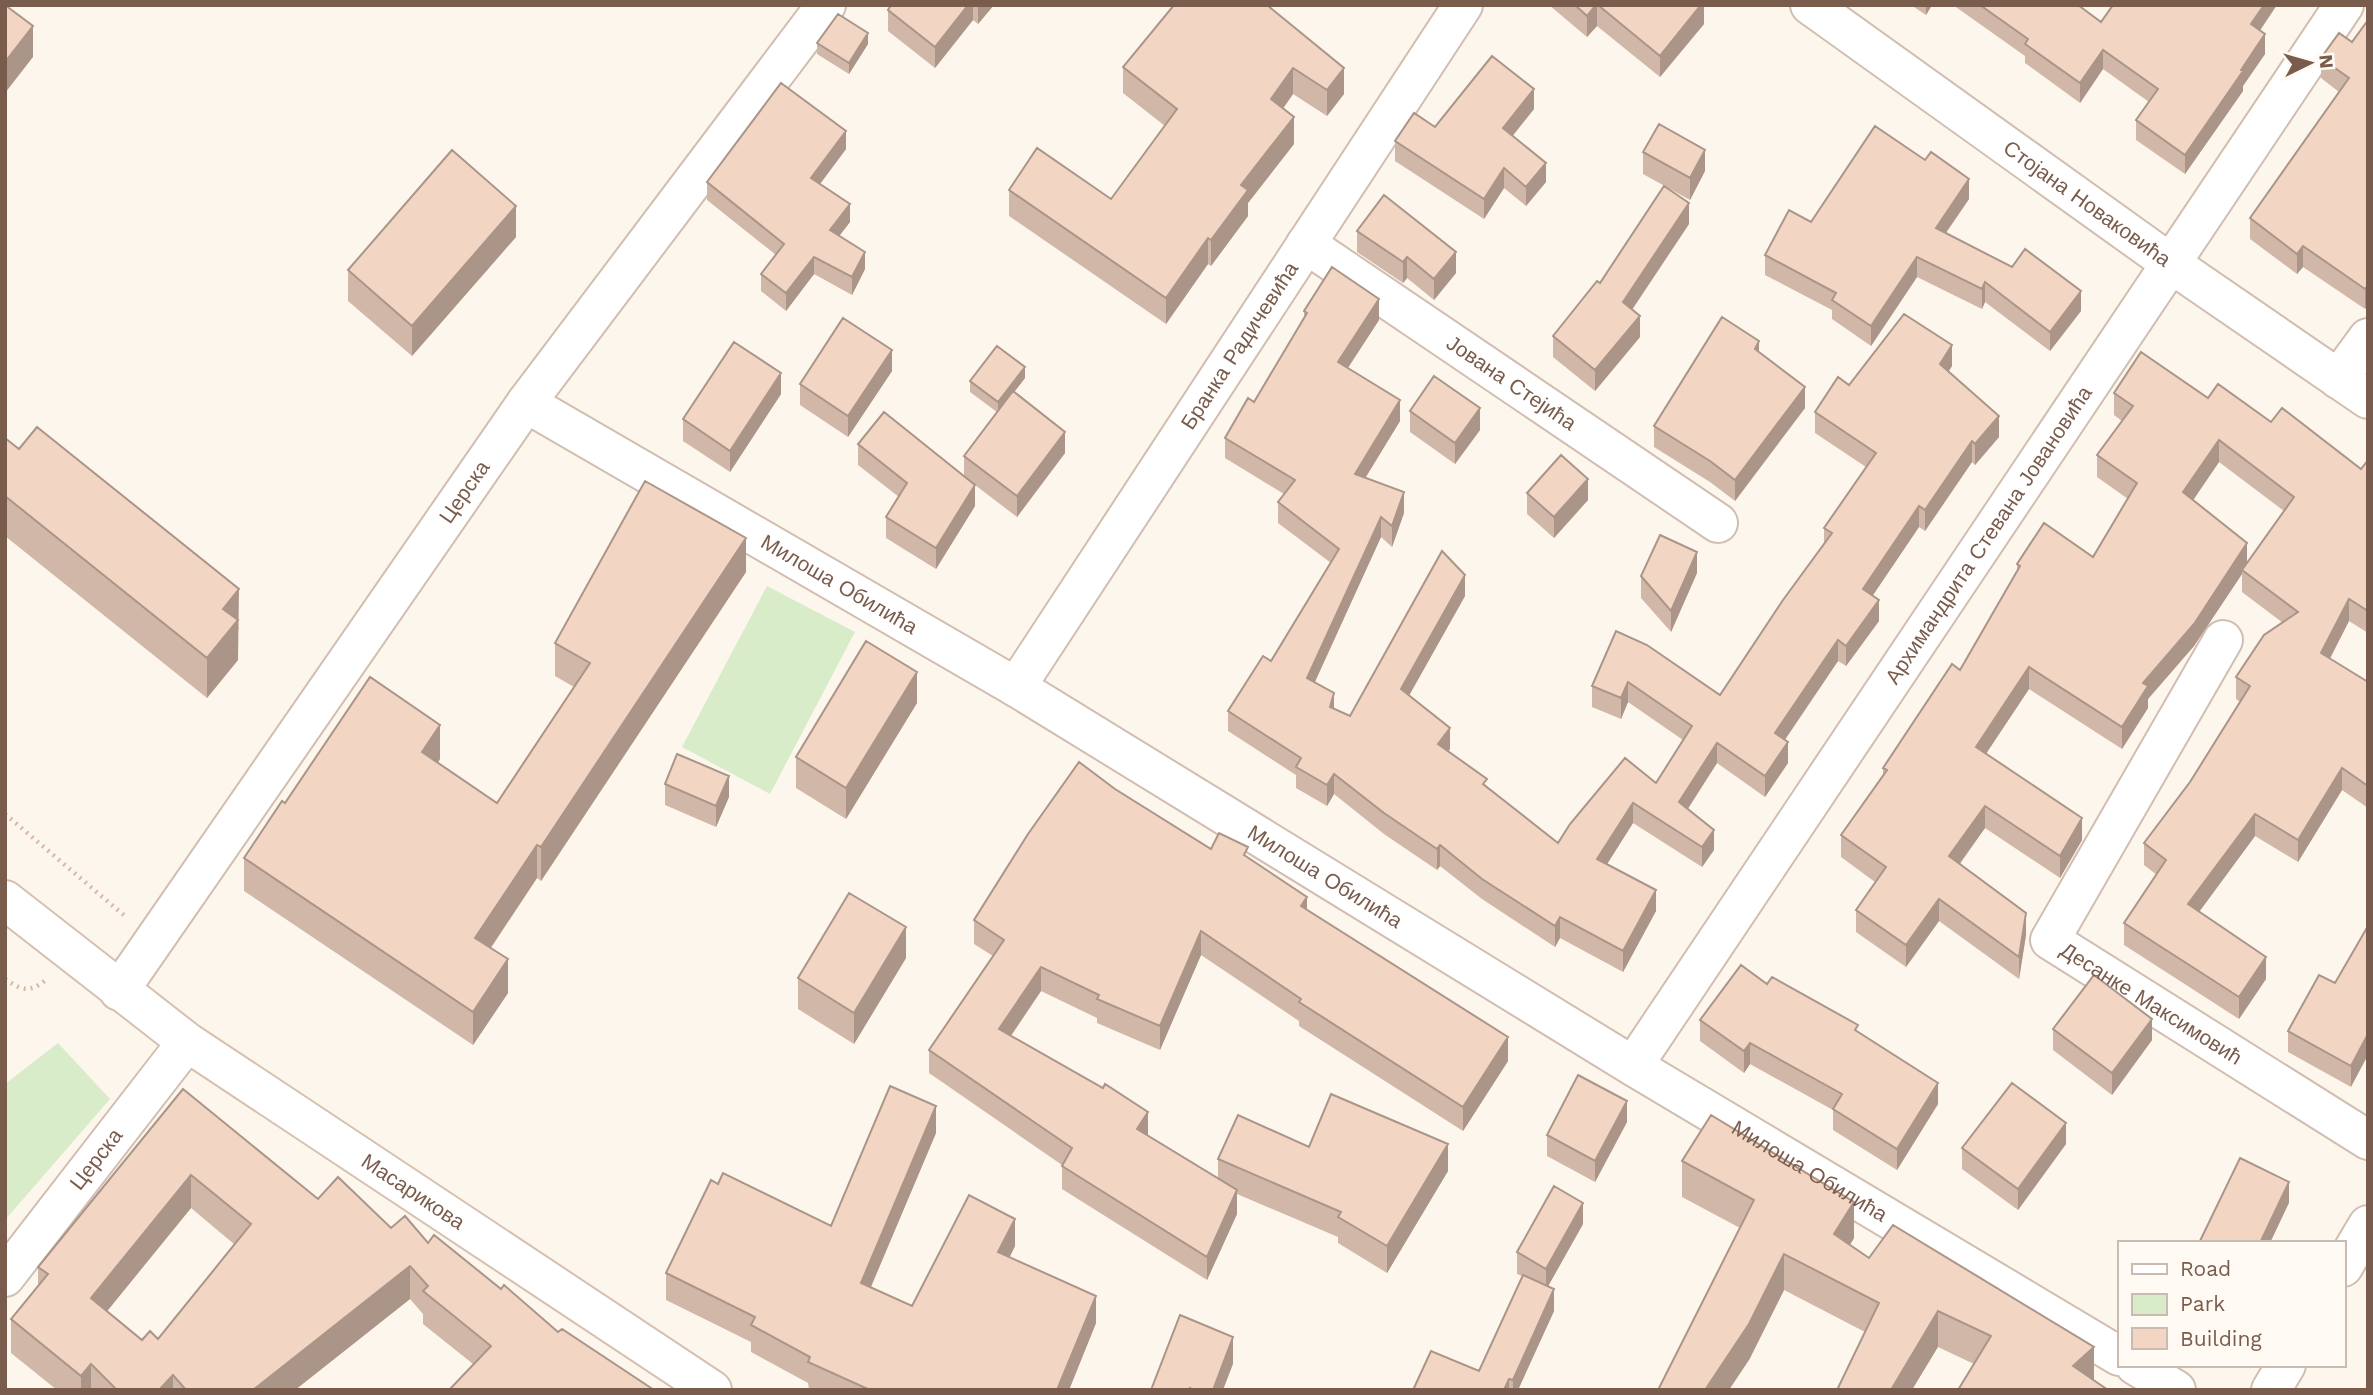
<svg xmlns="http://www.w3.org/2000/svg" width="2373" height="1395" font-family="'Work Sans',sans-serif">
	<rect width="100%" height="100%" fill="#fdf6ec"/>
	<path fill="#d8ecc9" d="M767 586 855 632 770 794 682 747Z
		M58 1043 110 1099 5 1220V1084Z"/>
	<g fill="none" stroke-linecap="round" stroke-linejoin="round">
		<defs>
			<g id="street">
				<path id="s1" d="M1810 5 2170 263 2368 399"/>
				<path id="s2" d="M1306 244 1718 523"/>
				<path d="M2338 379 2368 338"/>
				<path id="s3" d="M526 403 1016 687 1633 1066 2119 1356"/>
				<path id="s4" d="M2223 640 2050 940 2368 1140"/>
				<path id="s5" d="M1016 687 1463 5"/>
				<path id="s6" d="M119 991 526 403 826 5"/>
				<path id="s7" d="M1633 1066 2344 5"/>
				<path d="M2343 1267 2368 1225"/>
				<path id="s8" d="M5 1277 187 1042"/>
				<path d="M2135 1365 2176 1390"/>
				<path d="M2271 1390 2286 1365"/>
			</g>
			<g id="secondary">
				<path id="s9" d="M5 900 187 1042 712 1390"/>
			</g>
		</defs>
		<use href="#street" stroke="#d1beb0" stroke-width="42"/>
		<use href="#secondary" stroke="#d6c0b0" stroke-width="42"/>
		<path stroke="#d9b8a5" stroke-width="4.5" stroke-dasharray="2 5" stroke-linecap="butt" d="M5 814 126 917
			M5 979C23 991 30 993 47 979"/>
		<use href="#street" stroke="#fff" stroke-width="38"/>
		<use href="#secondary" stroke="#fff" stroke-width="38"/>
	</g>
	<path fill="#d1b7a8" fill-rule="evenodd" d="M891 5H994L978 24 973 20 935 68 888 31V10Z
		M1174 5 1344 94 1327 116 1293 94 1283 109 1294 144 1248 203V216L1211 266 1208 264 1166 324 1009 216V190L1111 199 1165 126 1123 93V67Z
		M1549 5H1704V24L1660 77 1597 26 1587 37Z
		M1911 5H1932L1926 15Z
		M1953 5H2078L2101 22 2260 30 2265 54 2243 86V91L2185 174 2136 140V120L2149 102 2103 69 2080 103 2025 63V56Z
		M2368 20 2365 309 2303 267 2297 274 2250 239V218L2339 92 2321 78V58L2352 42Z
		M817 43 868 44 849 74 817 54Z
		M1534 109 1512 136 1546 182 1526 206 1504 188 1484 219 1395 161V141L1435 127Z
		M846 149 820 184 850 222 839 236 865 269 852 295 814 274 786 311 761 291V274L776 255 707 200V182Z
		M1643 152 1705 171 1690 200 1643 174Z
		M1969 199 1946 233 2081 311 2050 351 1985 302 1982 309 1917 277 1871 346 1832 319V310L1765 275V255L1811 222Z
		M1689 224 1632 310 1640 337 1595 391 1553 357V336L1600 283Z
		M1357 231 1456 273 1434 300 1407 278 1403 283 1357 252Z
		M516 237 412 356 348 301V270Z
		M1304 311 1379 320 1348 368 1400 421 1365 478 1404 513 1392 547 1381 537 1315 682 1334 709 1350 716 1465 596 1409 695 1450 749 1448 751 1487 787 1558 843 1656 783 1683 740 1628 702 1621 719 1592 707V686L1616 631 1720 695 1824 544V528L1866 467 1815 433V412L1849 385 1952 366 1948 372 1999 437 1975 465 1972 462 1925 531 1919 527 1872 596 1879 621 1846 666 1838 661 1785 740 1788 763 1765 797 1717 763 1688 809 1714 850 1702 867 1633 823 1607 864 1656 911 1623 972 1560 938 1555 947 1482 899 1440 866 1437 870 1384 834 1334 794 1327 806 1296 788V775L1228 731V711L1271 661 1331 563 1278 523V502L1284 494 1225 458V438L1254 402 1304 318Z
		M1759 352 1805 408 1735 501 1710 482 1654 447V426Z
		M892 371 848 437 800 405V384Z
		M1025 378 1014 392 1065 453 1017 517 975 485V506L936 569 886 538V517L899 497 858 465V444L964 476V456L997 412 970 392V381Z
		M2114 393 2208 398 2271 422 2361 469 2368 460V633L2349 621 2330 659 2368 682V808L2342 790 2298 862 2255 836 2199 912 2266 979 2239 1019 2124 945V923L2157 875 2144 865V843L2190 782 2240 702 2236 699V677L2283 623 2242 592V574L2194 646 2148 699V708L2122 749 2029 689 1986 753 2082 840 2060 878 1985 828 1960 864 2026 935 2019 979 1939 921 1906 967 1856 932V910L1875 882 1841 857V835L1883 775V768L1960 670 2017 571V564L2093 557 2128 499 2097 477V455L2122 421 2114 415ZM2219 462 2284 511 2247 562 2193 500Z
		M781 394 730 472 683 441V419Z
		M1410 411 1480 430 1455 464 1410 432Z
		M5 438 239 628 238 630V660L207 698 5 536Z
		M1527 493 1588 500 1554 538 1527 514Z
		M746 572 541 881 537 878 491 948 508 993 473 1045 244 891V858L440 759 438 763 497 803 574 687 555 676V643Z
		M1697 573 1671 632 1641 598V576Z
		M917 703 846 819 796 788V757Z
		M665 784 729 797 716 827 665 805Z
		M1115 789 1211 849 1248 857 1307 909 1508 1061 1463 1131 1299 1026V1021L1201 955 1160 1050 1097 1023V1018L1041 991 1011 1036 1148 1136 1218 1179V1159L1309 1147 1448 1171 1387 1273 1338 1243V1237L1237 1194V1214L1207 1280 1062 1189V1165L929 1073V1050L993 956 974 944V920Z
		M2368 885V909H2367V887Z
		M2368 926 2351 1087 2288 1052V1031L2335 983Z
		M906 958 854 1044 798 1009V978Z
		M1767 984 1858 1032 1938 1104 1897 1170 1833 1130V1110L1750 1064 1744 1073 1700 1041V1020Z
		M2053 1029 2152 1040 2112 1095 2053 1050Z
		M183 1089 318 1199 428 1243 501 1289 558 1332 628 1372 473 1364 423 1324V1314L410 1299 295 1390H57L11 1353V1319L38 1287V1267ZM191 1208 234 1244 158 1339 142 1340 107 1311Z
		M1627 1122 1595 1182 1547 1156V1135Z
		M936 1133 871 1287 912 1306 1015 1246 1010 1257 1096 1323 1069 1390H809L808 1383 751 1352V1342L666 1300V1273L718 1184 831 1226Z
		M2066 1144 2018 1210 1962 1169V1148Z
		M1682 1161 1854 1238 1850 1245 1869 1258 2094 1347 1974 1364 1938 1347 1865 1332 1784 1290 1749 1360 1740 1228 1682 1197Z
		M1583 1224 1548 1286 1554 1311 1518 1390H1413L1479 1371 1522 1276 1517 1274V1252Z"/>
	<path fill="#aa9588" d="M968 5H973V20L935 68V47Z
		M978 5H994L978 24Z
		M1597 5V26L1587 37V16Z
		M1701 5H1704V24L1660 77V56Z
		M1926 5H1932L1926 15Z
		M2264 5H2277L2251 44V24Z
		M33 26V57L5 93V62Z
		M868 33V44L849 74V63Z
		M2265 34V54L2243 86V91L2185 174V155Z
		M2103 50V69L2080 103V83Z
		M1293 68V94L1271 125V99Z
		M1344 68V94L1327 116V90Z
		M1534 89V109L1503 148V128Z
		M1294 117V144L1248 203V216L1211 266V240L1241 185Z
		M846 131V149L811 196V178Z
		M1705 150V171L1690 200V178Z
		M1546 163V182L1526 206V187Z
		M1504 168V188L1484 219V199Z
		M1969 179V199L1936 247V228Z
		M1689 203V224L1623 323V302Z
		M850 204V222L830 248V230Z
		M516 206V237L412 356V326Z
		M1208 238V264L1166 324V298Z
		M2303 246V267L2297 274V254Z
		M865 252V269L852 295V277Z
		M1456 252V273L1434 300V279Z
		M814 257V274L786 311V293Z
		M1407 257V278L1403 283V262Z
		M1917 257V277L1871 346V326Z
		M1985 282V302L1982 309V289Z
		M2368 285V305L2365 309V289Z
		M2081 291V311L2050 351V332Z
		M1379 299V320L1338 383V362Z
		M1640 316V337L1595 391V370Z
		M1759 341V362L1755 349Z
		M1952 345V366L1940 385V364Z
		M892 350V371L848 437V416Z
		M1025 367V378L998 413V402Z
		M781 373V394L730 472V451Z
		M1805 387V408L1735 501V480Z
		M1400 400V421L1355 495V474Z
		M1480 408V430L1455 464V443Z
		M1999 416V437L1975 465V444Z
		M1065 432V453L1017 517V496Z
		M2219 440V462L2183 515V492Z
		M1972 441V462L1925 531V510Z
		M1588 479V500L1554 538V517Z
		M975 485V506L936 569V548Z
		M1404 492V513L1392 547V526Z
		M1919 506V527L1863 610V589Z
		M1381 517V537L1307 699V678Z
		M746 538V572L541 881V847Z
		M2247 543V565L2242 570V574L2194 646 2148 699V708L2122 749V727L2143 683Z
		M1697 552V573L1671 632V611Z
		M1465 575V596L1401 710V689Z
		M239 589 238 660 207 698V658L223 609Z
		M2349 599V621L2321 675V653Z
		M1879 600V621L1846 666V646Z
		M1838 640V661L1775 754V733Z
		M2029 667V689L1976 769V747Z
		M917 672V703L846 819V788Z
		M1628 682V702L1621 719V698Z
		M1334 693V714L1330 707Z
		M440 725V759L422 786V752Z
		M1450 728V749L1438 765V744Z
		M1788 742V763L1765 797V776Z
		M1717 743V763L1679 822V802Z
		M2342 768V790L2298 862V840Z
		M1334 774V794L1327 806V785Z
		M729 776V797L716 827V806Z
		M1633 803V823L1597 880V859Z
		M1985 806V828L1949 878V856Z
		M2255 814V836L2188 927V904Z
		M2082 818V840L2060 878V856Z
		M1714 830V850L1702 867V847Z
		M537 845V878L475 971V938Z
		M1440 845V866L1437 870V849Z
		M1656 890V911L1623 972V951Z
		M1307 897V921L1301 906Z
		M1939 899V921L1906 967V945Z
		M2026 913V935L2019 979V957Z
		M1560 917V938L1555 947V926Z
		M906 927V958L854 1044V1013Z
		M1201 931V955L1160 1050V1026Z
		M2266 957V979L2239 1019V997Z
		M508 959V993L473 1045V1012Z
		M1041 967V991L999 1053V1029Z
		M2152 1019V1040L2112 1095V1073Z
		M2368 1034V1055L2351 1087V1066Z
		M1508 1037V1061L1463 1131V1107Z
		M1750 1043V1064L1744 1073V1051Z
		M1938 1083V1104L1897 1170V1149Z
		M1627 1101V1122L1595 1182V1161Z
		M936 1106V1133L861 1310V1283Z
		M1148 1112V1136L1137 1129Z
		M2066 1123V1144L2018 1210V1189Z
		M1448 1144V1171L1387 1273V1246Z
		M191 1175V1208L91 1331V1298Z
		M2289 1182V1203L2270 1243H2260Z
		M1237 1190V1214L1207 1280V1257Z
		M1854 1202V1238L1834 1270V1234Z
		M1583 1203V1224L1546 1290V1269Z
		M1015 1219V1246L998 1279V1252Z
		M1784 1254V1290L1749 1360 1729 1390H1705Z
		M410 1266V1299L295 1390H253Z
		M1554 1289V1311L1518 1390H1513V1380Z
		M1096 1296V1323L1069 1390H1057Z
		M1938 1311V1347L1912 1390H1891Z
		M1233 1337V1364L1223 1390H1213Z
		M2094 1347V1383L2073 1366Z
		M91 1364V1390H81V1376Z
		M173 1375V1390H159Z
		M1509 1379V1390H1504Z"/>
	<path fill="#f3d5c3" stroke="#aa9588" stroke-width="2" fill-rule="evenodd" d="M5 5 33 26 5 62Z
		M891 5H968L935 47 888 10Z
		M1174 5H1267L1344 68 1327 90 1293 68 1271 99 1294 117 1241 185 1248 190 1211 240 1208 238 1166 298 1009 190 1037 148 1111 199 1177 109 1123 67Z
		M1575 5H1596L1587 16Z
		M1598 5H1701L1660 56Z
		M1980 5H2078L2101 22 2113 5H2264L2251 24 2265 34 2241 70 2243 71 2185 155 2136 120 2158 89 2103 50 2080 83 2025 44 2028 39Z
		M838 14 868 33 849 63 817 43Z
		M2368 20V285L2365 289 2303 246 2297 254 2250 218 2349 78 2321 58 2339 33 2352 42Z
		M1492 56 1534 89 1503 128 1546 163 1526 187 1504 168 1484 199 1395 141 1414 113 1435 127Z
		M781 83 846 131 811 178 850 204 830 230 865 252 852 277 814 257 786 293 761 274 784 244 707 182Z
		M1659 124 1705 150 1690 178 1643 152Z
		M1875 126 1925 160 1931 152 1969 179 1936 228 2012 267 2025 249 2081 291 2050 332 1985 282 1982 289 1917 257 1871 326 1832 300 1836 293 1765 255 1789 210 1811 222Z
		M452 150 516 206 412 326 348 270Z
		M1664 186 1689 203 1623 302 1640 316 1595 370 1553 336 1597 281 1600 283Z
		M1384 195 1456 252 1434 279 1407 257 1403 262 1357 231Z
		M1332 267 1379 299 1338 362 1400 400 1355 474 1404 492 1392 526 1381 517 1307 678 1334 693 1330 707 1350 716 1442 551 1465 575 1401 689 1450 728 1438 744 1487 779 1483 784 1558 843 1570 824 1625 758 1656 783 1692 726 1628 682 1621 698 1592 686 1616 631 1647 645 1720 695 1783 600 1832 533 1824 528 1876 453 1815 412 1838 377 1849 385 1904 314 1952 345 1940 364 1999 416 1975 444 1972 441 1925 510 1919 506 1863 589 1879 600 1846 646 1838 640 1775 733 1788 742 1765 776 1717 743 1679 802 1714 830 1702 847 1633 803 1597 859 1656 890 1623 951 1560 917 1555 926 1482 879 1440 845 1437 849 1384 813 1334 774 1327 785 1296 767 1301 758 1228 711 1263 656 1271 661 1339 549 1278 502 1295 480 1225 438 1248 398 1254 402 1307 313 1304 311Z
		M1722 317 1759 341 1755 349 1805 387 1735 480 1710 461 1654 426Z
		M843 318 892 350 848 416 800 384Z
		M734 342 781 373 730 451 683 419Z
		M997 346 1025 367 998 402 970 381Z
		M2141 352 2208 398 2218 384 2271 422 2282 408 2361 469 2368 460V611L2349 599 2321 653 2368 682V786L2342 768 2298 840 2255 814 2188 904 2266 957 2239 997 2124 923 2166 860 2144 843 2190 782 2250 686 2236 677 2264 635 2298 612 2242 570 2294 497 2219 440 2183 492 2247 543 2194 624 2143 683 2148 686 2122 727 2029 667 1976 747 2082 818 2060 856 1985 806 1949 856 2026 913 2019 957 1939 899 1906 945 1856 910 1886 867 1841 835 1887 770 1883 768 1952 664 1960 670 2020 566 2017 564 2044 523 2093 557 2137 483 2097 455 2133 406 2114 393Z
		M1434 376 1480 408 1455 443 1410 411Z
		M1013 391 1065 432 1017 496 964 456Z
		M884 412 975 485 936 548 886 517 907 483 858 444Z
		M37 427 239 589 223 609 238 620 207 658 5 496V438L19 449Z
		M1561 455 1588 479 1554 517 1527 493Z
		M645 481 746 538 541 847 537 845 475 938 508 959 473 1012 244 858 282 801 285 803 370 677 440 725 422 752 497 803 590 663 555 643Z
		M1660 535 1697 552 1671 611 1641 576Z
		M866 641 917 672 846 788 796 757Z
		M677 754 729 776 716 806 665 784Z
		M1079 762 1115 789 1211 849 1219 833 1248 847 1244 855 1307 897 1301 906 1508 1037 1463 1107 1299 1002 1301 999 1201 931 1160 1026 1097 999 1099 995 1041 967 999 1029 1103 1088 1105 1084 1148 1112 1137 1129 1237 1190 1207 1257 1062 1166 1072 1148 929 1050 1004 940 974 920 1028 834Z
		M849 893 906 927 854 1013 798 978Z
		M2368 926V1034L2351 1066 2288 1031 2319 975 2335 983Z
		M1741 965 1767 984 1772 977 1858 1025 1855 1030 1938 1083 1897 1149 1833 1109 1842 1094 1750 1043 1744 1051 1700 1020Z
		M2094 975 2152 1019 2112 1073 2053 1029Z
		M1578 1075 1627 1101 1595 1161 1547 1135Z
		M2012 1083 2066 1123 2018 1189 1962 1148Z
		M890 1086 936 1106 861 1283 912 1306 969 1195 1015 1219 998 1252 1096 1296 1057 1390H870L808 1362 810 1357 751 1325 755 1317 666 1273 711 1180 718 1184 723 1173 831 1226Z
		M183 1089 318 1199 338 1177 391 1228 405 1216 428 1243 434 1235 501 1289 504 1285 558 1332 562 1329 654 1390H449L491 1346 423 1291 428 1286 410 1266 253 1390H186L173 1375 159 1390H117L91 1364 81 1376 11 1319 48 1274 38 1267ZM191 1175 251 1224 158 1339 150 1331 142 1340 91 1298Z
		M1331 1094 1448 1144 1387 1246 1338 1217 1341 1212 1218 1159 1238 1115 1309 1147Z
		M1711 1115 1854 1202 1834 1234 1869 1258 1893 1225 2094 1347 2073 1366 2108 1390H1958L1991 1336 1938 1311 1891 1390H1837L1879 1303 1784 1254 1749 1324 1705 1390H1658L1754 1200 1682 1161Z
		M2240 1158 2289 1182 2260 1243H2199Z
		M1554 1186 1583 1203 1546 1269 1517 1252Z
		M1523 1275 1554 1289 1513 1380 1509 1379 1504 1390H1413L1431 1351 1479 1371Z
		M1180 1315 1233 1337 1213 1390H1194L1190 1388V1390H1151Z"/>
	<g text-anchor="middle" stroke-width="6" stroke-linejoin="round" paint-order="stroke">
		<g font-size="21" fill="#7a5c4d" stroke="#fffaf3">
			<text dy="7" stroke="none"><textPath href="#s1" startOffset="341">Стојана Новаковића</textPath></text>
			<text dy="7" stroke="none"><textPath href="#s5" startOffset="408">Бранка Радичевића</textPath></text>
			<text dy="7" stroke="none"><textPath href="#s2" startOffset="248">Јована Стејића</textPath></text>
			<text dy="7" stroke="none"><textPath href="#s6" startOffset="607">Церска</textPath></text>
			<text dy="7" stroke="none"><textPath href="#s7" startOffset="639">Архимандрита Стевана Јовановића</textPath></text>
			<text dy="7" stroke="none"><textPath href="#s3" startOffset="362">Милоша Обилића</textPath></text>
			<text dy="7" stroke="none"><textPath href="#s3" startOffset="929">Милоша Обилића</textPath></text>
			<text dy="7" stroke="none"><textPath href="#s4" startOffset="466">Десанке Максимовић</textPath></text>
			<text dy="7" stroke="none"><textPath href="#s8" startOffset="149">Церска</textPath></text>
			<text dy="7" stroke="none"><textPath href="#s3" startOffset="1496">Милоша Обилића</textPath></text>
			<text dy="7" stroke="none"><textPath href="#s9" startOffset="502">Масарикова</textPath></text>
		</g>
	</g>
	<rect width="2373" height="1395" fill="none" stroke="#7a5c4d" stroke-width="14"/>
	<rect x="2118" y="1241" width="228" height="126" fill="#fffaf3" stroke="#cabbb1" stroke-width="2"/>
	<rect x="2132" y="1264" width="35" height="10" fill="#ffffff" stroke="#cabbb1" stroke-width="2"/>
	<text x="2180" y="1276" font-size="21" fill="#7a5c4d">Road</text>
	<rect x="2132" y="1294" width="35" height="21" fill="#d8ecc9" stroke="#cabbb1" stroke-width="2"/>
	<text x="2180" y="1311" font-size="21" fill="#7a5c4d">Park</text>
	<rect x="2132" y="1328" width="35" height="21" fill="#f3d5c3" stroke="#cabbb1" stroke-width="2"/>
	<text x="2180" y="1346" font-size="21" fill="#7a5c4d">Building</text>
	<g transform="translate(2310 63) rotate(85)" stroke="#fffaf3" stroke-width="5" paint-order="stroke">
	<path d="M0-5L12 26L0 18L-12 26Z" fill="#7a5c4d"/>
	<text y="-10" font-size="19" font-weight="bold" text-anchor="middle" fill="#7a5c4d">N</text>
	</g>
</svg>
